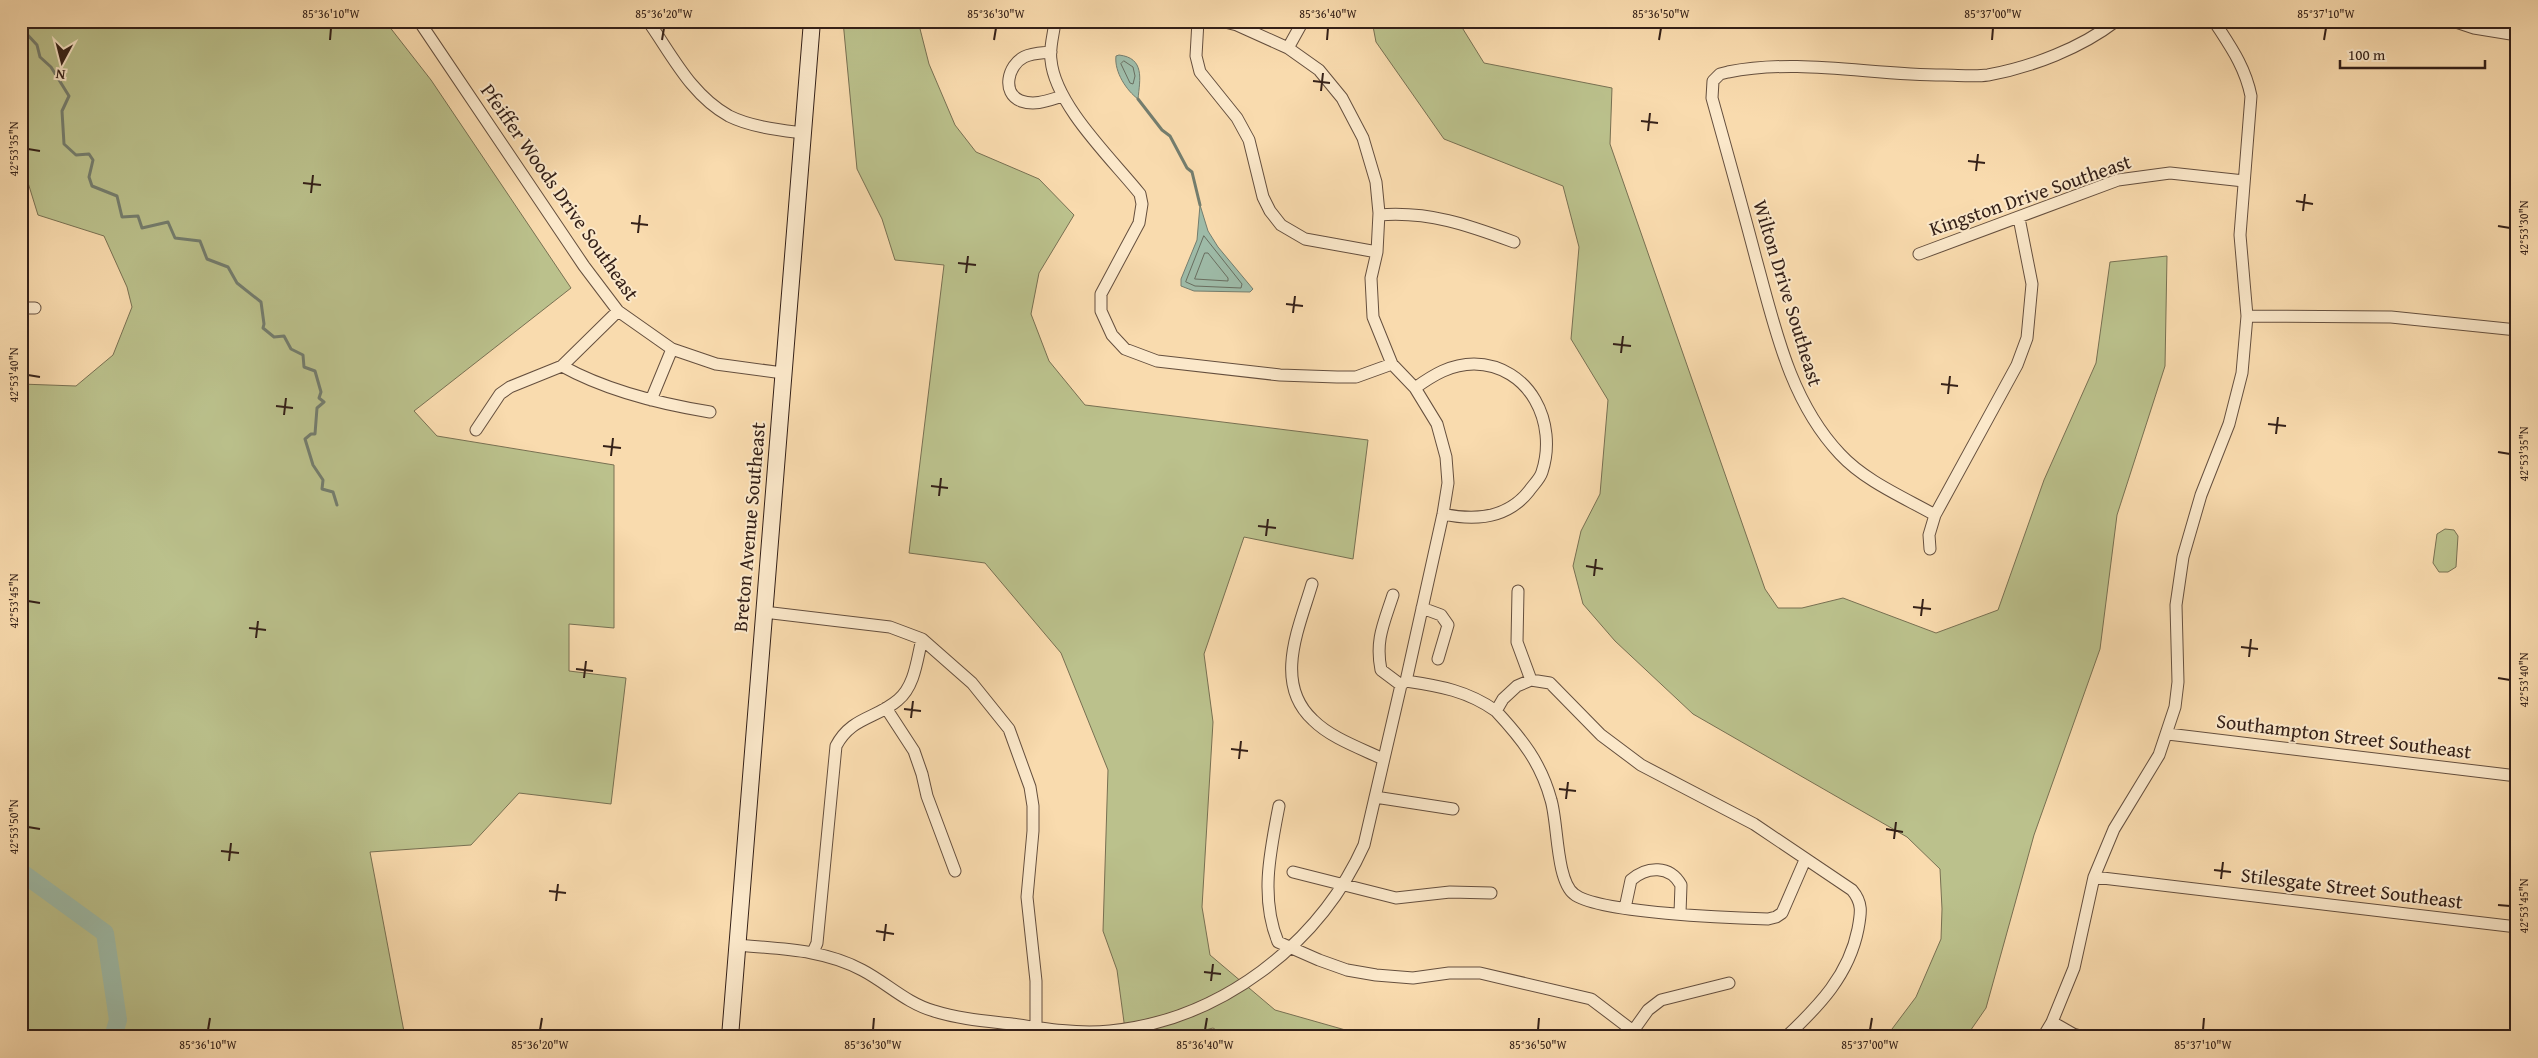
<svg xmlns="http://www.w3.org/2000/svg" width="2538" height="1058" font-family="'Gentium Book Plus',serif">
	<rect width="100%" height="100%" fill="#f9dbae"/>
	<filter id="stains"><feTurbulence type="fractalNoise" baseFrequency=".004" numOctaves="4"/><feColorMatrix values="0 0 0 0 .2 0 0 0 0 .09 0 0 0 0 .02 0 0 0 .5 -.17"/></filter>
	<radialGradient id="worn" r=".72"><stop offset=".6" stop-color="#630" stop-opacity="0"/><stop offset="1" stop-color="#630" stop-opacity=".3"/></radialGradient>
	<path fill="#bbc18c" stroke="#787052" d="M21 21H385L431 80 571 288 414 411 437 436 614 465V628L569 624V671L626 678 611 804 519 793 471 845 370 852 405 1037H21V384L76 386 113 355 132 307 127 287 104 236 38 215 21 160Z
		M843 21H918L929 64 955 125 976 152 1039 179 1074 215 1039 273 1031 314 1049 361 1085 405 1368 440 1353 559 1244 537 1204 654 1213 722 1202 907 1210 955 1275 1010 1356 1033 1418 1037H1228L1213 1028 1178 1037H1126L1117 970 1103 931 1108 770 1061 653 985 563 909 553 944 265 895 260 882 219 857 169Z
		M1372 21H1458L1484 63 1612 88 1610 144 1765 589 1778 608H1802L1843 598 1936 633 1998 610 2044 480 2096 363 2110 262 2167 256 2165 366 2117 515 2100 649 2034 835 1986 1008 1966 1037H1886L1916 997 1941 939 1942 909 1940 869 1907 837 1693 714 1615 641 1583 604 1573 566 1581 531 1600 494 1608 400 1571 339 1579 247 1563 186 1444 139 1376 42Z
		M2445 529 2454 530 2458 536 2456 567 2448 572H2439L2433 563 2437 534Z"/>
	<path fill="#9ebba8" stroke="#747d6e" d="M1119 55C1145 58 1140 79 1138 99 1127 91 1114 72 1116 56Z
		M1200 205 1208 231 1218 247 1253 289 1250 292 1194 291 1181 286V279L1197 240Z"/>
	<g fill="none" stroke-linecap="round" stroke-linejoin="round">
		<path stroke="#696e60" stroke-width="1" d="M1124 61 1133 67 1135 76 1133 84 1130 83 1121 64Z
			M1204 236 1242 284 1241 288 1195 286 1186 282Z
			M1205 253H1208L1228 278V281L1195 279Z"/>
		<path stroke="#747d6e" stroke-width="3" d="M21 21 25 32 37 45 40 57 51 67 69 96 62 111 64 144 76 155 89 154 93 160 89 177 92 186 117 196 122 217 138 216 142 228 168 222 175 238 200 241 207 259 228 267 237 283 261 302 264 324 263 328 274 337 284 336 291 349 303 355 304 367 315 371 321 392 319 398 324 402 317 408 315 434H311L305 439 313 465 323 480 322 489 333 492 337 505
			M1138 99 1162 130 1170 136 1187 168 1192 172 1200 205"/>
		<path stroke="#9ebba8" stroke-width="18" d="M21 872 105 933 118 1020 113 1037"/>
		<defs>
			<path id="street" d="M419 21 584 266 618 311 672 349 716 364 783 373
				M648 21C672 55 691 95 729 116 751 127 780 130 803 133
				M1055 21C1054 33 1049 48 1051 60 1055 105 1112 159 1140 194L1142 204 1139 223 1101 294V311L1112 335 1125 349 1157 361 1280 375 1337 377H1356L1392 364
				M1198 21 1196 56 1200 72 1237 118 1249 140 1263 197 1270 211 1281 225 1305 239 1377 252
				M2453 21 2474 28 2517 35
				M1288 48 1303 21
				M1051 52C1042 53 1032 53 1024 57 1008 65 1001 93 1021 101 1036 106 1049 100 1063 96
				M1379 215C1429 211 1468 225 1514 242
				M1919 254 2118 180 2170 173 2244 181
				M21 308H35
				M2247 316 2391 317 2517 330
				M562 366C607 391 661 404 710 412
				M1415 388C1433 375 1451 364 1474 364 1530 365 1558 423 1542 472 1540 479 1533 485 1529 491 1507 519 1475 521 1443 514
				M651 400 672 349
				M476 430 500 394 510 387 562 366 618 311
				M1935 515C1903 497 1865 481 1840 454 1790 401 1775 328 1756 259 1742 205 1727 152 1712 98L1713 81 1720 74 1728 72C1800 58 1870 75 1943 75 1957 75 1974 77 1988 75 2032 67 2081 48 2116 21
				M1930 549 1929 535 1935 515 2017 365 2027 338 2032 284 2019 218
				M1312 584C1299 628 1273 683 1313 720 1331 738 1360 748 1383 759
				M1518 591 1517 642 1531 680
				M1393 595C1384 623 1375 640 1381 670L1401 685
				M1422 608 1441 615 1448 625 1438 659
				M764 612 890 627 922 639 972 683 1009 729 1030 787 1033 806V831L1027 897 1036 981V1027
				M1406 681C1440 686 1468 691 1496 711L1503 699 1517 686 1531 680 1550 683 1601 735 1641 765 1754 824 1852 890C1863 903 1861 913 1858 929 1849 975 1819 1006 1786 1037
				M886 708 914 751 922 774 927 796 955 871
				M1496 711C1522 739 1541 763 1551 800 1558 823 1556 880 1574 894 1597 913 1733 918 1768 919L1776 917 1782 913 1805 860
				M2168 734 2517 776
				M1375 797 1453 809
				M1279 806C1270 852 1260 898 1278 942L1319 960 1347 970 1376 975 1413 978 1449 973H1480L1591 999 1641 1037
				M1293 872 1396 898 1450 892 1491 893
				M2094 877 2517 927
				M1625 908 1631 880C1647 866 1670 865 1681 885L1680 913
				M737 945C780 949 823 949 862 970 887 983 906 1003 934 1011 959 1019 986 1021 1012 1024 1045 1029 1077 1034 1110 1031 1220 1020 1319 945 1364 845L1401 685 1406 681 1443 514 1448 483 1446 457 1437 424 1415 388 1392 364 1373 317 1371 278 1377 252 1379 213 1376 182 1363 138 1342 98 1319 70 1288 48 1237 25 1221 21
				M813 952 817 943 836 746C851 717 876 719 898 700 915 686 917 659 922 639
				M2052 1022 2073 1034 2084 1037
				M1633 1031 1648 1010 1661 1000 1729 983
				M2043 1037 2052 1022 2074 968 2094 877 2114 829 2159 755 2175 707 2178 682 2176 605 2183 557 2201 495 2229 424 2242 373 2247 316 2240 235 2251 96C2245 66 2230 46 2214 21"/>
			<path id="secondary" d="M730 1037 812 21"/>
		</defs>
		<use href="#street" stroke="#654f3e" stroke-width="13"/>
		<use href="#secondary" stroke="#342018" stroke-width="18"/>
		<use href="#street" stroke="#fbe8ca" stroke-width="11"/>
		<use href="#secondary" stroke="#fbe8ca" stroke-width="16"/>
	</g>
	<path fill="none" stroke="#342018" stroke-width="2" d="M330 40 331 28M662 40 664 28M994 40 996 28M1327 40 1328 28M1659 40 1661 28M1992 40 1993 28M2324 40 2326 28M1313 81 1330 83M1321 91 1323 73M1641 121 1658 123M1648 131 1650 113M28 149 40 151M1968 161 1985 163M1976 171 1978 154M303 183 321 185M311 193 313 175M2296 201 2313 204M2303 211 2305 194M631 223 648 225M2498 226 2510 228M638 233 640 215M958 263 976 265M966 273 968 256M1286 304 1303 306M1293 313 1295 296M1613 344 1631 346M1621 353 1623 336M28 375 40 377M1941 384 1958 386M1948 394 1950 376M276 406 293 408M284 415 286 398M2268 424 2286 426M2276 434 2278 417M603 446 621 448M2498 452 2510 454M611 456 613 438M931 486 948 488M939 496 941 478M1258 526 1276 528M1266 536 1268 519M1586 566 1603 569M1594 576 1596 559M28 601 40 603M1913 607 1931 609M1921 616 1923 599M249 628 266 630M256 638 258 621M2241 647 2258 649M2249 657 2251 639M576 669 593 671M584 678 586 661M2498 678 2510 680M904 709 921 711M911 718 913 701M1231 749 1248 751M1239 759 1241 741M1559 789 1576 791M1566 799 1568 782M28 827 40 829M1886 829 1903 832M1894 839 1896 822M221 851 239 853M229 861 231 843M2214 870 2231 872M2221 879 2223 862M549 891 566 893M556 901 558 884M2498 905 2510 906M876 931 894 934M884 941 886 924M1204 972 1221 974M1211 981 1213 964M208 1030 210 1018M540 1030 542 1018M873 1030 874 1018M1205 1030 1207 1018M1538 1030 1539 1018M1870 1030 1872 1018M2203 1030 2204 1018"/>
	<g text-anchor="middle" stroke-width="4" stroke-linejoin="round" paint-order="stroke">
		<g font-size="20" fill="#342018" stroke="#fbe8ca">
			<text transform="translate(560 192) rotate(55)" y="7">Pfeiffer Woods Drive Southeast</text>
			<text transform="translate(2030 195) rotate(-19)" y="7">Kingston Drive Southeast</text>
			<text transform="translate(1788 293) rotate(73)" y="7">Wilton Drive Southeast</text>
			<text transform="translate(749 527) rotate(-85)" y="7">Breton Avenue Southeast</text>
			<text transform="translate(2344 736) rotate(7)" y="7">Southampton Street Southeast</text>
			<text transform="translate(2352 888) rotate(7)" y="7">Stilesgate Street Southeast</text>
		</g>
	</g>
	<rect width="2538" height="1058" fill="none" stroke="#f9dbae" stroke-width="55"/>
	<g transform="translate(62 62) rotate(187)" stroke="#fbe8ca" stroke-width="4" paint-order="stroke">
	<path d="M0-4L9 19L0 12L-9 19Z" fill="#342018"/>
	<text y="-8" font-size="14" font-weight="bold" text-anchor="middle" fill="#342018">N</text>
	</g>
	<path d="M2340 60v8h145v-8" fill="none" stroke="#342018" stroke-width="2.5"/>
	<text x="2348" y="60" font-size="15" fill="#342018" stroke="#fbe8ca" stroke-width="4" paint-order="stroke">100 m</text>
	<rect x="28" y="28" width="2482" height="1002" fill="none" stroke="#342018" stroke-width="2"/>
	<g font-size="12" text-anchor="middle" fill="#342018">
		<text x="331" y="18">85°36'10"W</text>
		<text x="664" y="18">85°36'20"W</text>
		<text x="996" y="18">85°36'30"W</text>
		<text x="1328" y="18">85°36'40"W</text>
		<text x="1661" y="18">85°36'50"W</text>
		<text x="1993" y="18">85°37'00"W</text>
		<text x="2326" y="18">85°37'10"W</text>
		<text transform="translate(14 149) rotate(-90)" y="4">42°53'35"N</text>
		<text transform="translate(2524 228) rotate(-90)" y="4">42°53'30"N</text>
		<text transform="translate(14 375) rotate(-90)" y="4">42°53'40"N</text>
		<text transform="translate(2524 454) rotate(-90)" y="4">42°53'35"N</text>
		<text transform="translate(14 601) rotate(-90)" y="4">42°53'45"N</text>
		<text transform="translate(2524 680) rotate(-90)" y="4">42°53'40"N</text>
		<text transform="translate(14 827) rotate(-90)" y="4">42°53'50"N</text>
		<text transform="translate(2524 906) rotate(-90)" y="4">42°53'45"N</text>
		<text x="208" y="1049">85°36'10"W</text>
		<text x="540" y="1049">85°36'20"W</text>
		<text x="873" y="1049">85°36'30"W</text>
		<text x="1205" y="1049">85°36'40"W</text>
		<text x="1538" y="1049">85°36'50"W</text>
		<text x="1870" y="1049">85°37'00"W</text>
		<text x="2203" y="1049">85°37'10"W</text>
	</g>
	<rect width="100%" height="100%" filter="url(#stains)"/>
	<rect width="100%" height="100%" fill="url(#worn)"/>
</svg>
